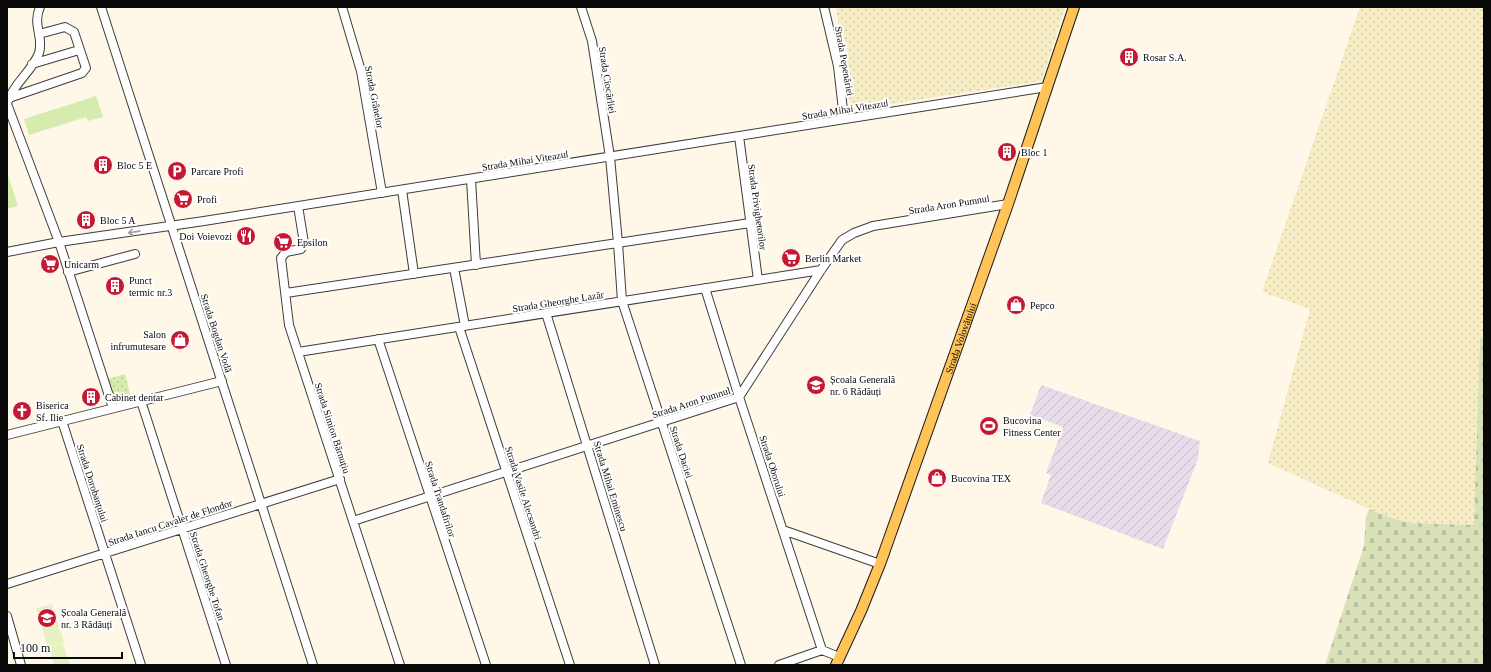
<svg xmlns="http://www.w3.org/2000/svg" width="1491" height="672" font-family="Georgia,serif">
	<defs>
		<pattern id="industrial-furrows" width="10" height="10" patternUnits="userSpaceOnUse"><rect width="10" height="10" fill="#e7ddea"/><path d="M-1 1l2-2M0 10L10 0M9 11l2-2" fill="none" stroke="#c5bcc7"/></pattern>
		<pattern id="farmland-dots" width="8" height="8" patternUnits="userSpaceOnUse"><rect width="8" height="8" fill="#f7edc5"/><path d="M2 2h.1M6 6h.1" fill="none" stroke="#d2caa8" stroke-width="1.8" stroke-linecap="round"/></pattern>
		<pattern id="cemetery-stones" width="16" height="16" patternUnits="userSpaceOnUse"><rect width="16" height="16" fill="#d9e1b8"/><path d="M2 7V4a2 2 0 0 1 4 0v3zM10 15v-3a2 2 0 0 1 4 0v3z" fill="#b9c09d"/></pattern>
		<pattern id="garden-dots" width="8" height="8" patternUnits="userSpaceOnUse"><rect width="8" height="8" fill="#d5ecae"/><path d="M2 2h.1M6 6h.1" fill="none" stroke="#b6c994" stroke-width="1.8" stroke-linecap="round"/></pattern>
	</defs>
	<rect width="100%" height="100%" fill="#fff7e7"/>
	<path fill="url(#industrial-furrows)" d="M1041 385 1200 441 1198 459 1163 549 1041 503 1051 475 1046 473 1063 427 1030 415Z"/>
	<path fill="url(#farmland-dots)" d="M836 7H1065L1042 81 851 110Z
		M1360 7H1484V338L1480 337 1474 525 1412 523 1394 519 1369 509 1268 463 1310 309 1262 292Z"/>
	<path fill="url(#cemetery-stones)" d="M1480 337 1484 338V665H1325L1364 546 1366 517 1369 509 1394 519 1412 523 1474 525Z"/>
	<path fill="#d5ecae" d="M96 96 103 117 88 121 86 117 29 135 24 119Z
		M7 172 18 206 7 209Z"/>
	<path fill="url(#garden-dots)" d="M125 374 130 394 114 397 111 394 107 379Z"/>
	<path fill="#e7f2c1" d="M52 604 64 642 48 647 36 608Z
		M63 643 70 665H54L49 647Z"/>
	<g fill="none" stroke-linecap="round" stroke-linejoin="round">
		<defs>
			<path id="minor" d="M101 7 313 665
				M342 7 361 71 382 193
				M581 7 592 41 610 157 618 243 622 301 741 665
				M824 7 838 66 844 119
				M32 64 79 50
				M9 98 82 73 86 68 74 32 65 27 39 34
				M8 101C14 83 33 70 39 53 44 37 32 25 40 7
				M7 104 59 242 113 408
				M739 136 758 280
				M471 179 476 265
				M402 190 414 274
				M298 206 304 243 301 249 286 252 281 258 289 325 400 665
				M7 252 59 242 204 221 1047 87
				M454 268 465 326
				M68 272 135 254
				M705 288 739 397 822 650
				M286 293 750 223
				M546 313 655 665
				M459 327 570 665
				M378 339 486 665
				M298 352 821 270
				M141 401 226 665
				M62 421 141 665
				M7 435 222 381
				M353 521 739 397 821 270 842 240 854 233 873 226 1008 204
				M783 530 880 564
				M7 584 340 479
				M7 616 21 665
				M779 665 822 650 839 657"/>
			<g id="major">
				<path id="s1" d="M836 665 861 611 880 564 1008 204 1074 7"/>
			</g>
		</defs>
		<use href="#minor" stroke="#3d3d3d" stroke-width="10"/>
		<use href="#major" stroke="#1b1b1b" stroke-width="12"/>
		<use href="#minor" stroke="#fff" stroke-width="8"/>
		<use href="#major" stroke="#ffc357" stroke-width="10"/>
	</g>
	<defs><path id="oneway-shaft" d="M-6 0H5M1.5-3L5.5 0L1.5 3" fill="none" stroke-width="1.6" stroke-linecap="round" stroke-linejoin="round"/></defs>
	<use stroke="#9d9d9d" href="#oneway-shaft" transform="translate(134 232) rotate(172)"/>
	<defs>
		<symbol id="building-disc" viewBox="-11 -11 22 22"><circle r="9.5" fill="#c41834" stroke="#fff"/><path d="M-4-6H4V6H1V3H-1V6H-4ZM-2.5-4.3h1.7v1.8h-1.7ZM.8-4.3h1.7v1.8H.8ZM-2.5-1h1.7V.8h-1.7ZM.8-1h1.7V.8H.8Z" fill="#fff"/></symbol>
		<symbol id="parking-disc" viewBox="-11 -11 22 22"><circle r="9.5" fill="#c41834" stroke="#fff"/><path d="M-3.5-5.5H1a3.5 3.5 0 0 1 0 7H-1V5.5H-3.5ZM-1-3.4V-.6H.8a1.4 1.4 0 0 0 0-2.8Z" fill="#fff"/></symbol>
		<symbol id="supermarket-disc" viewBox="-11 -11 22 22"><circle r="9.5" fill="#c41834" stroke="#fff"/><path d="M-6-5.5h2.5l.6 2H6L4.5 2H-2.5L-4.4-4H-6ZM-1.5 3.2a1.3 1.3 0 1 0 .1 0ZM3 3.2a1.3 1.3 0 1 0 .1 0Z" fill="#fff"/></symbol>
		<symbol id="restaurant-disc" viewBox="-11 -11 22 22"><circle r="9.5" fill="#c41834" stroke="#fff"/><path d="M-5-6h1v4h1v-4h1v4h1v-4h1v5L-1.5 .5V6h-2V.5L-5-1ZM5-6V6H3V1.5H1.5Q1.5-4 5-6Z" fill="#fff"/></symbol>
		<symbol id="shop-disc" viewBox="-11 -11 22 22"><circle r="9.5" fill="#c41834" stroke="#fff"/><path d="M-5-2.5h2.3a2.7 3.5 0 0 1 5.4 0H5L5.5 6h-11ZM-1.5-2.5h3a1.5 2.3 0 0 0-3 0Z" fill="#fff"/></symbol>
		<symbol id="school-disc" viewBox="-11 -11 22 22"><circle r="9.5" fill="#c41834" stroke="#fff"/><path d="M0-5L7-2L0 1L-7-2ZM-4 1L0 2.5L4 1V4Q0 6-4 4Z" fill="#fff"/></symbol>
		<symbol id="church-disc" viewBox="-11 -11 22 22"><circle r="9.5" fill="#c41834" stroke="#fff"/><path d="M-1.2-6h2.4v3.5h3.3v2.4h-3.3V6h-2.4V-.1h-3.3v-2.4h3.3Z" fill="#fff"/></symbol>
		<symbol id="stadium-disc" viewBox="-11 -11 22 22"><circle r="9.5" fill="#c41834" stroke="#fff"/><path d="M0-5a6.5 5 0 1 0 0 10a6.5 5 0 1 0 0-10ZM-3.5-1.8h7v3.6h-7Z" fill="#fff"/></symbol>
	</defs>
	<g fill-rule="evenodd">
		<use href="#building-disc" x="1118" y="46" width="22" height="22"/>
		<use href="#building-disc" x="996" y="141" width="22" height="22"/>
		<use href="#building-disc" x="92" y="154" width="22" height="22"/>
		<use href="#parking-disc" x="166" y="160" width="22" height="22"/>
		<use href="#supermarket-disc" x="172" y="188" width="22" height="22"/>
		<use href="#building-disc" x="75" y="209" width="22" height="22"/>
		<use href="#restaurant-disc" x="235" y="225" width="22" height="22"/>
		<use href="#supermarket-disc" x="272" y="231" width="22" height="22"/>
		<use href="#supermarket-disc" x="780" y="247" width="22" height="22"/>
		<use href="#supermarket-disc" x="39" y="253" width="22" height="22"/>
		<use href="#building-disc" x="104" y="275" width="22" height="22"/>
		<use href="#shop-disc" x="1005" y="294" width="22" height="22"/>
		<use href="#shop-disc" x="169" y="329" width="22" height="22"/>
		<use href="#school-disc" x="805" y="374" width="22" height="22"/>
		<use href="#building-disc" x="80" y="386" width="22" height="22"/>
		<use href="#church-disc" x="11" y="400" width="22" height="22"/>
		<use href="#stadium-disc" x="978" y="415" width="22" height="22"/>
		<use href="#shop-disc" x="926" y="467" width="22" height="22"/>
		<use href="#school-disc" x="36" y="607" width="22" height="22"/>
	</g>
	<g text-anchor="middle" stroke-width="4" stroke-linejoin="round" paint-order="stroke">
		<g font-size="10" fill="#0a0a0a" stroke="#fff" text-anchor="start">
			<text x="1143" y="61">Rosar S.A.</text>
			<text x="1021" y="156">Bloc 1</text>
			<text x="117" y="169">Bloc 5 E</text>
			<text x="191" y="175">Parcare Profi</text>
			<text x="197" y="203">Profi</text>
			<text x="100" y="224">Bloc 5 A</text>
			<text x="232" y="240" text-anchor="end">Doi Voievozi</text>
			<text x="297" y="246">Epsilon</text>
			<text x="805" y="262">Berlin Market</text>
			<text x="64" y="268">Unicarm</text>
			<text x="129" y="284">Punct<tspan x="129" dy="12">termic nr.3</tspan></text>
			<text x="1030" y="309">Pepco</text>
			<text x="166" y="338" text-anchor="end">Salon<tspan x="166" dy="12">infrumutesare</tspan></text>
			<text x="830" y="383">Școala Generală<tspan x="830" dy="12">nr. 6 Rădăuți</tspan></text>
			<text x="105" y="401">Cabinet dentar</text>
			<text x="36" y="409">Biserica<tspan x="36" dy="12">Sf. Ilie</tspan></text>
			<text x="1003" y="424">Bucovina<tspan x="1003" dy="12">Fitness Center</tspan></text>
			<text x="951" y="482">Bucovina TEX</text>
			<text x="61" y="616">Școala Generală<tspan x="61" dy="12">nr. 3 Rădăuți</tspan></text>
		</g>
		<g font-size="10" fill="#0a0a0a" stroke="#fff">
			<text transform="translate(845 61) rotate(80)" y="4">Strada Pepenăriei</text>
			<text transform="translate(608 80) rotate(81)" y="4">Strada Ciocârliei</text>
			<text transform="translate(375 97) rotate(79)" y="4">Strada Grânelor</text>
			<text transform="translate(845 109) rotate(-9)" y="4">Strada Mihai Viteazul</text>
			<text transform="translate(525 160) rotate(-9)" y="4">Strada Mihai Viteazul</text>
			<text transform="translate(949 204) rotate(-9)" y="4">Strada Aron Pumnul</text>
			<text transform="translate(758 207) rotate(82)" y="4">Strada Privighetorilor</text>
			<text transform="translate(558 301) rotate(-9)" y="4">Strada Gheorghe Lazăr</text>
			<text transform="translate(217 333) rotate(72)" y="4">Strada Bogdan Vodă</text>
			<text dy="4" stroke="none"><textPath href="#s1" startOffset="350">Strada Volovățului</textPath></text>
			<text transform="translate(691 402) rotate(-18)" y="4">Strada Aron Pumnul</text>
			<text transform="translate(333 428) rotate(72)" y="4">Strada Simion Bărnuțiu</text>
			<text transform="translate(682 452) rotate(72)" y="4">Strada Daciei</text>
			<text transform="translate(773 466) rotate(72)" y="4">Strada Oborului</text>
			<text transform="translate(93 483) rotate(72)" y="4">Strada Dorobanțului</text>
			<text transform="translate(611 486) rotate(73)" y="4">Strada Mihai Eminescu</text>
			<text transform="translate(524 493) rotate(72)" y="4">Strada Vasile Alecsandri</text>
			<text transform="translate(441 499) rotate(72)" y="4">Strada Trandafirilor</text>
			<text transform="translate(170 522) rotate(-18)" y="4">Strada Iancu Cavaler de Flondor</text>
			<text transform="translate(208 576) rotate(72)" y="4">Strada Gheorghe Tofan</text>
		</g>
	</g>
	<rect width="1491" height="672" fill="none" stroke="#0a0a0a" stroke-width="16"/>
	<path d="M14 652v6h108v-6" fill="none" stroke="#0a0a0a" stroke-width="2"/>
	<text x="20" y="652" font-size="12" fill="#0a0a0a" stroke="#ffffff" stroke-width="3" paint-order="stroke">100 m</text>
</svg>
